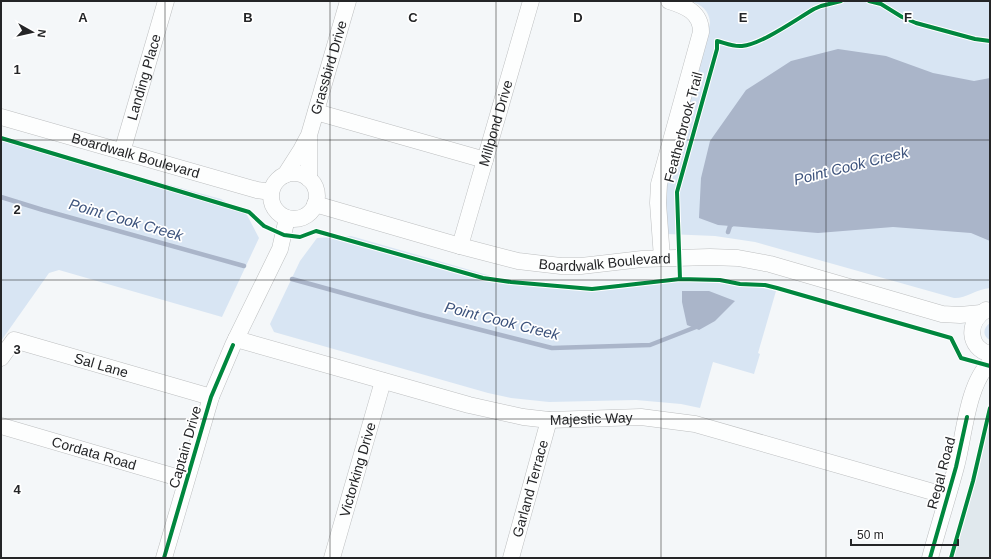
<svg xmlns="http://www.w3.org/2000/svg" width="991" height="559" font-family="Helvetica,sans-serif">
	<rect width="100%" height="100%" fill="#f4f7f9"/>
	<path fill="#e0e8ed" d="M990 420V558H954L978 473Z"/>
	<path fill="#d8e5f3" d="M690 1H990V288C977 289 964 299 954 298L755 242 715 236 667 234 664 202 668 172 710 23C709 10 702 5 690 1Z
		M1 139 221 199 247 215 259 238 222 317 59 270 49 273 1 341Z
		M351 236 519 284 594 290 680 281H697L759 287 776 291 758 353 760 354 754 374 713 362 700 408 681 404 636 400 549 402 511 398 488 393 274 332 270 324 300 261 317 238Z
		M990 323V340C982 336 983 328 990 323Z"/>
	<path fill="#aab5c9" d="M838 49 886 56 933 73 974 81 990 78V241L971 233 893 227 818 233 718 225 699 218 701 178 710 141 746 90 791 61Z
		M682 291H709L735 301 715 321 699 330 687 325 682 302Z"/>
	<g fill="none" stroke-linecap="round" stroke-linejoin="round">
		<path stroke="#aab5c9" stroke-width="4.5" d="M1 197 43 210 244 266
			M728 232 730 226 734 223
			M292 279 422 315 552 348 650 345 696 327 697 324"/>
		<defs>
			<g id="minor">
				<path d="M316 112 485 160"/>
				<path id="s1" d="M1 117 257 190 271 192"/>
				<path id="s2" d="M122 152 166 1"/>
				<circle cx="294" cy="196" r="23"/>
				<path id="s3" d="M285 175 301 150 309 135 348 1"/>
				<path d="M309 179V138"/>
				<path id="s4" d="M315 204 460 246 518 261 561 266H581L642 259 710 257 738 258 770 264 942 314 960 315 981 313"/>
				<path id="s5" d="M460 246 531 1"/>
				<path d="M662 258 658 203 659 184 701 32C701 12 685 6 669 1"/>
				<path d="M986 310C967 321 967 348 990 354"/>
				<path id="s6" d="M236 339 469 405 523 417 549 420 641 417 695 424 947 496"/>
				<path id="s7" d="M1 358 14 340 211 397"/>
				<path id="s8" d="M1 426 186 480"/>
				<path d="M164 558 211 397 233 345 280 249 287 218"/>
				<path id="s9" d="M332 558 383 381"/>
				<path id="s10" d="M511 558 549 420"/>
				<path d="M930 558C938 528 948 497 956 467 964 438 967 384 990 363"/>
			</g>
		</defs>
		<use href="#minor" stroke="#bdbfc0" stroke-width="17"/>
		<use href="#minor" stroke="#fdfefe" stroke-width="16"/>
		<defs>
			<path id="cycleway" d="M869 1 881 4 902 17 916 23 975 39 990 41
				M1 138 249 212 264 226 284 235 300 237 316 231 483 278 511 282 592 289 680 279 677 192 717 49V41C725 43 733 47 742 46 762 44 795 20 814 9L821 6 841 1
				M680 279 720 280 740 284 765 285 777 288 951 338 961 358 990 366
				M164 558 211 397 233 345
				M930 558 956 467 967 417
				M951 558 973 481 990 408"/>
		</defs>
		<use href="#cycleway" stroke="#fff" stroke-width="6"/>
		<use href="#cycleway" stroke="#00873e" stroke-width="4"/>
	</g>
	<path fill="none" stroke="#242527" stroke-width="1" stroke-opacity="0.55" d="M165 1V558M330 1V558M496 1V558M661 1V558M826 1V558M1 140H990M1 280H990M1 419H990"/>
	<g text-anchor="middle" stroke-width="3.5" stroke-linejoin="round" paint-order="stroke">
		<g font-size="14" fill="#242527" stroke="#fff">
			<text dy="5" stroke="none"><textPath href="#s3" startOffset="117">Grassbird Drive</textPath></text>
			<text dy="5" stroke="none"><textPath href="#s2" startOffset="78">Landing Place</textPath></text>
			<text dy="5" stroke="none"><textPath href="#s5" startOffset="128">Millpond Drive</textPath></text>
			<text transform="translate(683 127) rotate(-75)" y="5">Featherbrook Trail</text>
			<text dy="5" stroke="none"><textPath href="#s1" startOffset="140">Boardwalk Boulevard</textPath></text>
			<text dy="5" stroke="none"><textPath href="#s4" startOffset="298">Boardwalk Boulevard</textPath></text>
			<text dy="5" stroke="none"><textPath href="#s7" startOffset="113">Sal Lane</textPath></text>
			<text dy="5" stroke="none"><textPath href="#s6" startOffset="366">Majestic Way</textPath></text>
			<text transform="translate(185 447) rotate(-74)" y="5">Captain Drive</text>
			<text dy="5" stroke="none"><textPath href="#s8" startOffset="97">Cordata Road</textPath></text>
			<text dy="5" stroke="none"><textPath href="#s9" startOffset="92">Victorking Drive</textPath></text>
			<text transform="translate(941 473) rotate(-75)" y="5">Regal Road</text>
			<text dy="5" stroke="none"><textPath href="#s10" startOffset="72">Garland Terrace</textPath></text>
		</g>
		<g font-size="15" font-style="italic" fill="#3d537c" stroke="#fff">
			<text transform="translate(851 166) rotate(-14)" y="5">Point Cook Creek</text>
			<text transform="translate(126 220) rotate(16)" y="5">Point Cook Creek</text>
			<text transform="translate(502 321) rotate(14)" y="5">Point Cook Creek</text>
		</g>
	</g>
	<g font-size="13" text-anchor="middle" font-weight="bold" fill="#242527" stroke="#fff" stroke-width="3.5" stroke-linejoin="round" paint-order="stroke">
		<text x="83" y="22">A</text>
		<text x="248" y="22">B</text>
		<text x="413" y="22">C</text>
		<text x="578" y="22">D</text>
		<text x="743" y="22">E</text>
		<text x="908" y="22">F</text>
		<text x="17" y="74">1</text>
		<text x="17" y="214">2</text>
		<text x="17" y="354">3</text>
		<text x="17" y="494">4</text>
	</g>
	<rect width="991" height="559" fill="none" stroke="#242527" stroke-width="4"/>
	<g transform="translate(32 32) rotate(98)" stroke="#ffffff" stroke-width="3" paint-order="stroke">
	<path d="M0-3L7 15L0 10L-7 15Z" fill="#242527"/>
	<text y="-6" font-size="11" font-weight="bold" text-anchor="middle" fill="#242527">N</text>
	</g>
	<path d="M851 539v6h107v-6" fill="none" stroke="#242527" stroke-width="2"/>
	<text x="857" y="539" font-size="12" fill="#242527" stroke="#ffffff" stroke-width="3" paint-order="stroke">50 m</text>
</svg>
